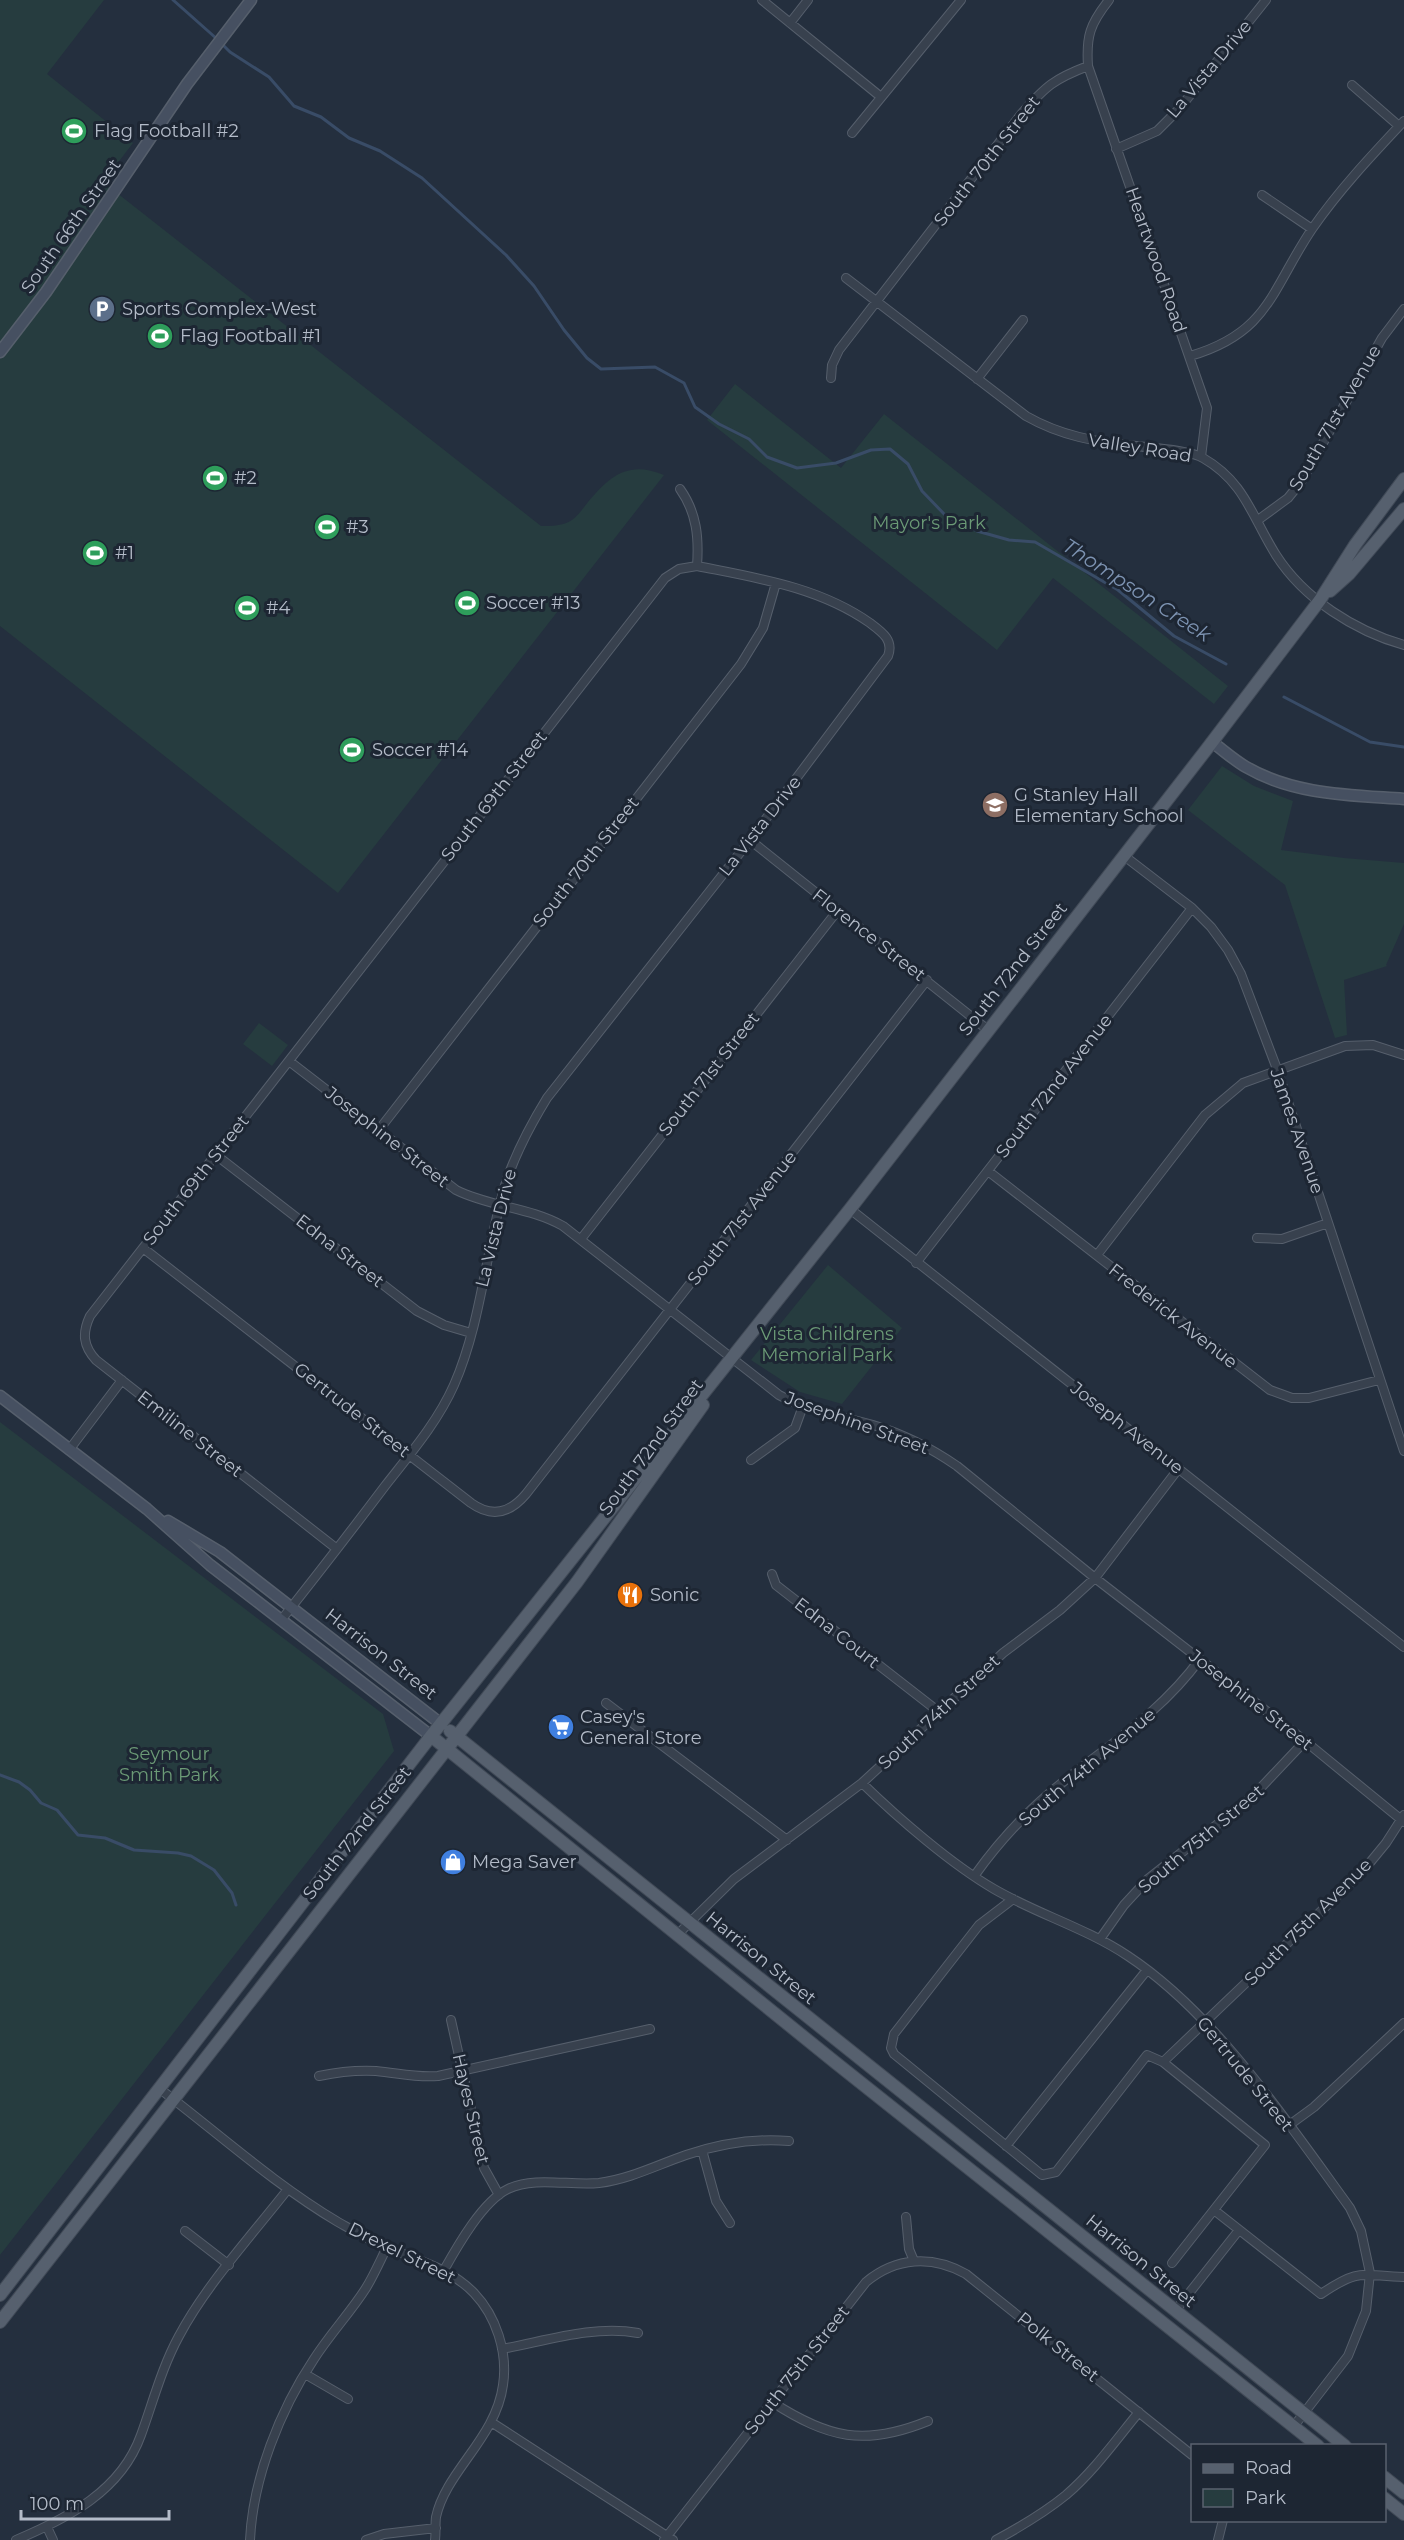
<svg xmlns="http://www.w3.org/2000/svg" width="1404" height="2540" font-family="Montserrat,sans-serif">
	<rect width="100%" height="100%" fill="#242f3e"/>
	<path fill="#263c3f" d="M0 0H104L47 74 133 143 103 182 541 526C552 526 563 526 572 520 579 515 583 508 588 502 610 476 628 460 664 475L338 893 0 626Z
		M735 384 841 468 884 414 1228 686 1214 704 1053 578 997 650 707 420Z
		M1222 766 1254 786 1293 801 1281 850 1344 858 1404 863V924L1386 965 1387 966 1344 980 1347 1035 1335 1038 1285 885 1188 810Z
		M259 1023 288 1045 272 1066 243 1044Z
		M828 1265 902 1328 842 1404 800 1392 751 1360Z
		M0 1422 383 1714 394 1751 0 2255Z"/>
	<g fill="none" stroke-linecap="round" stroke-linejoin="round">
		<path stroke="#394c67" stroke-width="3" d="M173 0 217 39
			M222 44 230 52 269 77 294 106 321 117 349 138 380 151 422 178 506 255 534 286 564 330 587 358 601 369 655 367 684 383 695 407 719 424 749 439 767 457 797 468 836 463 871 450 890 449 908 464 922 491 946 516 977 531 1009 540 1035 542 1118 590 1174 636 1226 664
			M1284 697 1370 742 1404 747
			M0 1775 19 1782 30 1790 41 1803 57 1810 78 1835 105 1838 134 1850 178 1853 191 1856 214 1870 232 1893 236 1905"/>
		<defs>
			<path id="street" d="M762 0 881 97
				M1109 0C1090 24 1086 36 1088 66L1207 408 1201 457
				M790 23 808 0
				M1352 85 1399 126
				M852 133 961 0
				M1116 149 1157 131 1179 109 1266 0
				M1262 195 1312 229
				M846 278 1026 416C1061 436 1096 442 1136 446 1152 448 1190 450 1203 458 1245 482 1252 517 1276 555 1304 599 1355 631 1404 645
				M1190 356C1269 333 1271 290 1312 229 1339 190 1372 155 1404 121
				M831 378 832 365 839 350 1022 113C1046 86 1054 79 1088 66
				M977 379 1023 320
				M680 489C697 513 699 538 697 566
				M1258 520 1288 498 1301 482 1382 338 1404 309
				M750 840 988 1030
				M1123 855 1192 908 1211 927 1228 950 1241 974 1277 1069 1404 1451
				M289 1061 456 1190C490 1207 529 1207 563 1226L779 1395C808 1411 841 1416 873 1425 904 1434 931 1448 957 1466L1095 1578 1305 1741 1404 1822
				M378 1131 741 664 763 628 776 583
				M216 1155 417 1311 444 1325 471 1333
				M988 1171 1270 1390 1292 1398H1309L1379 1380
				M850 1209 1404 1647
				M1257 1238 1282 1239 1328 1223
				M581 1239 838 910
				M143 1248 471 1503C492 1518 510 1513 526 1494L927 980
				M1097 1255 1205 1115 1243 1083 1345 1046 1373 1045 1404 1055
				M916 1263 1192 908
				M69 1450 122 1380
				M751 1460 795 1428 803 1406
				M772 1574 776 1585 939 1712
				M282 1619C317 1575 351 1531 385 1486 410 1454 437 1423 454 1385 480 1326 485 1258 502 1196 511 1161 528 1129 547 1098L750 840 888 656C894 640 882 632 870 623 819 587 757 578 697 566L679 569 665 578 90 1316C82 1333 83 1346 96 1360L337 1549
				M606 1703 787 1840
				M862 1783C898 1818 951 1864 994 1889 1037 1914 1086 1928 1128 1956 1216 2014 1288 2123 1350 2208L1361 2231 1370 2273 1366 2311 1348 2356 1294 2426
				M975 1875C1000 1840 1029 1809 1063 1782 1112 1743 1163 1710 1200 1659
				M1013 1899 979 1925 894 2034 891 2048 894 2054 1042 2175 1056 2172 1147 2055 1163 2062 1363 1871 1386 1843 1404 1815
				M677 1935 734 1879 862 1783 1003 1653 1060 1610 1095 1578 1179 1468
				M1100 1939 1124 1905 1148 1879 1252 1797 1305 1741
				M451 2020 484 2168 499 2195
				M1163 2062 1265 2145 1172 2263
				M319 2076C338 2072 357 2070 376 2071 398 2073 417 2078 438 2076L650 2029
				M160 2089C218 2133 274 2184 338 2222 354 2231 369 2240 386 2247 417 2260 450 2268 474 2293 496 2316 508 2352 503 2385 496 2438 446 2471 436 2517 435 2525 436 2533 435 2540
				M1288 2126 1314 2107 1404 2023
				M1006 2146 1147 1970
				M702 2150 716 2201 730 2223
				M1214 2210 1321 2294C1361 2267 1361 2276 1404 2277
				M906 2217 909 2249 914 2261
				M185 2231 229 2265
				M444 2270C458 2245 483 2201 508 2189 535 2176 570 2186 599 2183 630 2179 657 2165 686 2155 719 2144 754 2138 789 2141
				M1175 2311 1239 2230
				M502 2349C546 2341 593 2325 638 2333
				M305 2374 348 2399
				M772 2402C828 2438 864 2447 928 2421
				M491 2422 673 2540
				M47 2527 53 2540
				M16 2540C68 2518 121 2491 141 2435 153 2402 162 2367 179 2336 206 2285 252 2235 288 2189
				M250 2540C253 2478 280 2410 314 2359 330 2334 350 2313 366 2288 374 2275 380 2261 387 2247
				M366 2540 384 2534 436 2528
				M664 2540 866 2282C896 2257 932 2255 966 2274L1192 2455
				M996 2540C1020 2527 1044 2513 1066 2495 1094 2471 1116 2440 1139 2412
				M1218 2540 1223 2520"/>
			<path id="secondary" d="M0 352 46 292 187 84 251 0
				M1212 742C1223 750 1234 760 1246 767 1294 795 1350 795 1404 799
				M0 1396 147 1509 210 1565 431 1736
				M168 1521 220 1552 441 1724"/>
			<path id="primary" d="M1330 591 1349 574 1404 509
				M450 1731 1345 2446
				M431 1736 836 2063 1318 2446
				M0 2295 431 1736 850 1209 1206 750 1320 600 1355 545 1404 479
				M0 2322 577 1582 703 1405
				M1384 2477 1404 2493
				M1384 2498 1404 2514"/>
		</defs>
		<use href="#street" stroke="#565f6c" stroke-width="10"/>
		<use href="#secondary" stroke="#565f6c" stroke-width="13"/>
		<use href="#primary" stroke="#414a57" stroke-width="14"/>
		<use href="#street" stroke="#38414e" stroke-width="8"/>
		<use href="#secondary" stroke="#465061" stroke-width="10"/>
		<use href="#primary" stroke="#56606e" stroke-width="12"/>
	</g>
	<defs>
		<symbol id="stadium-disc" viewBox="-11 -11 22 22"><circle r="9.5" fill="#2e9e5b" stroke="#1d2633"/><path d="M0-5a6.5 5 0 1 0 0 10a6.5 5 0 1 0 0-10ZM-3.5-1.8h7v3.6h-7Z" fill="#fff"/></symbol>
		<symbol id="parking-disc" viewBox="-11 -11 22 22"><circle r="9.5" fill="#5c6f8a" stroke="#1d2633"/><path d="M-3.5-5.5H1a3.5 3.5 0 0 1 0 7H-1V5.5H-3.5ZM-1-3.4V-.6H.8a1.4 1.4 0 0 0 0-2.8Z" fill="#fff"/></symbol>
		<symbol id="school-disc" viewBox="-11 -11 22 22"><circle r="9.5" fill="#8d6e63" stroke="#1d2633"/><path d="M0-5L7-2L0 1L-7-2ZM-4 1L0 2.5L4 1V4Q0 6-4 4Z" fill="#fff"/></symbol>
		<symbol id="restaurant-disc" viewBox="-11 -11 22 22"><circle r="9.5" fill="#e8710a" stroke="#1d2633"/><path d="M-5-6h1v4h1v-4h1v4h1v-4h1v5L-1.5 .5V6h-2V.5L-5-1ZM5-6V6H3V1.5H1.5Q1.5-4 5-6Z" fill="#fff"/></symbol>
		<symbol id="supermarket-disc" viewBox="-11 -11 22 22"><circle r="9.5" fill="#3f7fe0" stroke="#1d2633"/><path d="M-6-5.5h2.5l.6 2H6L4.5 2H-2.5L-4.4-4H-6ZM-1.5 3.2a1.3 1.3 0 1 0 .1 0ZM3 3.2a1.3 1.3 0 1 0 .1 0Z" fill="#fff"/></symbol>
		<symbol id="shop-disc" viewBox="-11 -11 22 22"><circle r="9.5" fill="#3f7fe0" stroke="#1d2633"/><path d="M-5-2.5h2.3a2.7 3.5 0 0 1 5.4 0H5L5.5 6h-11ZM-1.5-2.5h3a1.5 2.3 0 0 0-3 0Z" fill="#fff"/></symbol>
	</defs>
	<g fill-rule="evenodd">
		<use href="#stadium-disc" x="59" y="116" width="30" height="30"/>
		<use href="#parking-disc" x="87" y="294" width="30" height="30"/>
		<use href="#stadium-disc" x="145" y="321" width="30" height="30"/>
		<use href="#stadium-disc" x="200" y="463" width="30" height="30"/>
		<use href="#stadium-disc" x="312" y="512" width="30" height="30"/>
		<use href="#stadium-disc" x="80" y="538" width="30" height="30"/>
		<use href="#stadium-disc" x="452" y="588" width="30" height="30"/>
		<use href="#stadium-disc" x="232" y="593" width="30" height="30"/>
		<use href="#stadium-disc" x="337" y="735" width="30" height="30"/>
		<use href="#school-disc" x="980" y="790" width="30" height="30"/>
		<use href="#restaurant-disc" x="615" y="1580" width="30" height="30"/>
		<use href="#supermarket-disc" x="546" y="1712" width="30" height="30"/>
		<use href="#shop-disc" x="438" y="1847" width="30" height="30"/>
	</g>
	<g text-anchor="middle" stroke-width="6" stroke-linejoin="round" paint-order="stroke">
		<g font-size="18" fill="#b4bcc9" stroke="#1d2633">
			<text transform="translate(1209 69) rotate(-50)" y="6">La Vista Drive</text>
			<text transform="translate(987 161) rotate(-52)" y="6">South 70th Street</text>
			<text transform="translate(71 226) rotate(-55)" y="6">South 66th Street</text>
			<text transform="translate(1156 260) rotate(71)" y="6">Heartwood Road</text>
			<text transform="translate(1335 418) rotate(-60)" y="6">South 71st Avenue</text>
			<text transform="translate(1140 448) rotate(9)" y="6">Valley Road</text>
			<text transform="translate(494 796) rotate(-52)" y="6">South 69th Street</text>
			<text transform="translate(760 826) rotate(-52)" y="6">La Vista Drive</text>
			<text transform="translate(586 862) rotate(-52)" y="6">South 70th Street</text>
			<text transform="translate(869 935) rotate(38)" y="6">Florence Street</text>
			<text transform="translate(1013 969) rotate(-52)" y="6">South 72nd Street</text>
			<text transform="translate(709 1074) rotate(-52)" y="6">South 71st Street</text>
			<text transform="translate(1054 1086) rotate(-52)" y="6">South 72nd Avenue</text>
			<text transform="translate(1297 1131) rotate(71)" y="6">James Avenue</text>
			<text transform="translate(387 1137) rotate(38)" y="6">Josephine Street</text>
			<text transform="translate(196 1180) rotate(-52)" y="6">South 69th Street</text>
			<text transform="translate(742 1218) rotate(-52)" y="6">South 71st Avenue</text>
			<text transform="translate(496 1228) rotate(-76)" y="6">La Vista Drive</text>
			<text transform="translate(340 1251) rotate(38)" y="6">Edna Street</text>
			<text transform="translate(1173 1316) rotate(38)" y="6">Frederick Avenue</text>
			<text transform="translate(352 1410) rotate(38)" y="6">Gertrude Street</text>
			<text transform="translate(857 1423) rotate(20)" y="6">Josephine Street</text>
			<text transform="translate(1127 1428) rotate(38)" y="6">Joseph Avenue</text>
			<text transform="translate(190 1434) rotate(38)" y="6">Emiline Street</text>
			<text transform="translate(651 1447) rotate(-54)" y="6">South 72nd Street</text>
			<text transform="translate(837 1633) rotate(38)" y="6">Edna Court</text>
			<text transform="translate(381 1654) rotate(38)" y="6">Harrison Street</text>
			<text transform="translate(1251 1700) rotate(38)" y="6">Josephine Street</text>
			<text transform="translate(939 1712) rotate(-43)" y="6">South 74th Street</text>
			<text transform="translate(1087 1767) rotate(-40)" y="6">South 74th Avenue</text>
			<text transform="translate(357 1833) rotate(-52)" y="6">South 72nd Street</text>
			<text transform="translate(1201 1839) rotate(-40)" y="6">South 75th Street</text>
			<text transform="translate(1308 1922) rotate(-45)" y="6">South 75th Avenue</text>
			<text transform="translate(761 1958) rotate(39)" y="6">Harrison Street</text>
			<text transform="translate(1245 2074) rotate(51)" y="6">Gertrude Street</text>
			<text transform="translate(471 2109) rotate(77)" y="6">Hayes Street</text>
			<text transform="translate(402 2253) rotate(26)" y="6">Drexel Street</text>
			<text transform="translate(1141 2261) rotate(39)" y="6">Harrison Street</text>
			<text transform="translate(1058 2347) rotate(39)" y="6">Polk Street</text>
			<text transform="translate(797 2370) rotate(-52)" y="6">South 75th Street</text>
		</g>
		<g font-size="18" fill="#b4bcc9" stroke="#1d2633" text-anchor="start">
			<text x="94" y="137">Flag Football #2</text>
			<text x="122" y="315">Sports Complex-West</text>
			<text x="180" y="342">Flag Football #1</text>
			<text x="234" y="484">#2</text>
			<text x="346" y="533">#3</text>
			<text x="115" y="559">#1</text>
			<text x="486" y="609">Soccer #13</text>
			<text x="266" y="614">#4</text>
			<text x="372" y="756">Soccer #14</text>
			<text x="1014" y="801">G Stanley Hall<tspan x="1014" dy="21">Elementary School</tspan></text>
			<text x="650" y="1601">Sonic</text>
			<text x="580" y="1723">Casey's<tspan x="580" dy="21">General Store</tspan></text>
			<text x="472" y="1868">Mega Saver</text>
		</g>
		<g font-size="18" fill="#6b9a76" stroke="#1d2633">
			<text x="929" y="529">Mayor's Park</text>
			<text x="827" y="1340">Vista Childrens<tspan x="827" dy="21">Memorial Park</tspan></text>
			<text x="169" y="1760">Seymour<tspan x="169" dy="21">Smith Park</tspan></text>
		</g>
		<g font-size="20" font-style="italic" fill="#7c92b1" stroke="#1d2633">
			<text transform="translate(1137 590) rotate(33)" y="7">Thompson Creek</text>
		</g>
	</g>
	<rect x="1191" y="2444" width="195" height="78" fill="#1d2633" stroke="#59626f" stroke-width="1.5"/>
	<rect x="1203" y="2464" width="30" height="9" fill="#56606e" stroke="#59626f" stroke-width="1.5"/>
	<text x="1245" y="2474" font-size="18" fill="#b4bcc9">Road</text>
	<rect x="1203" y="2489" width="30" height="18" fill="#263c3f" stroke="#59626f" stroke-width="1.5"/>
	<text x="1245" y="2504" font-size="18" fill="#b4bcc9">Park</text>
	<path d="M21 2510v9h148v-9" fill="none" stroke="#b4bcc9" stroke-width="3"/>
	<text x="30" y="2510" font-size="18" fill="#b4bcc9" stroke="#1d2633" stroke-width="4.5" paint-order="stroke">100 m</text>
</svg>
